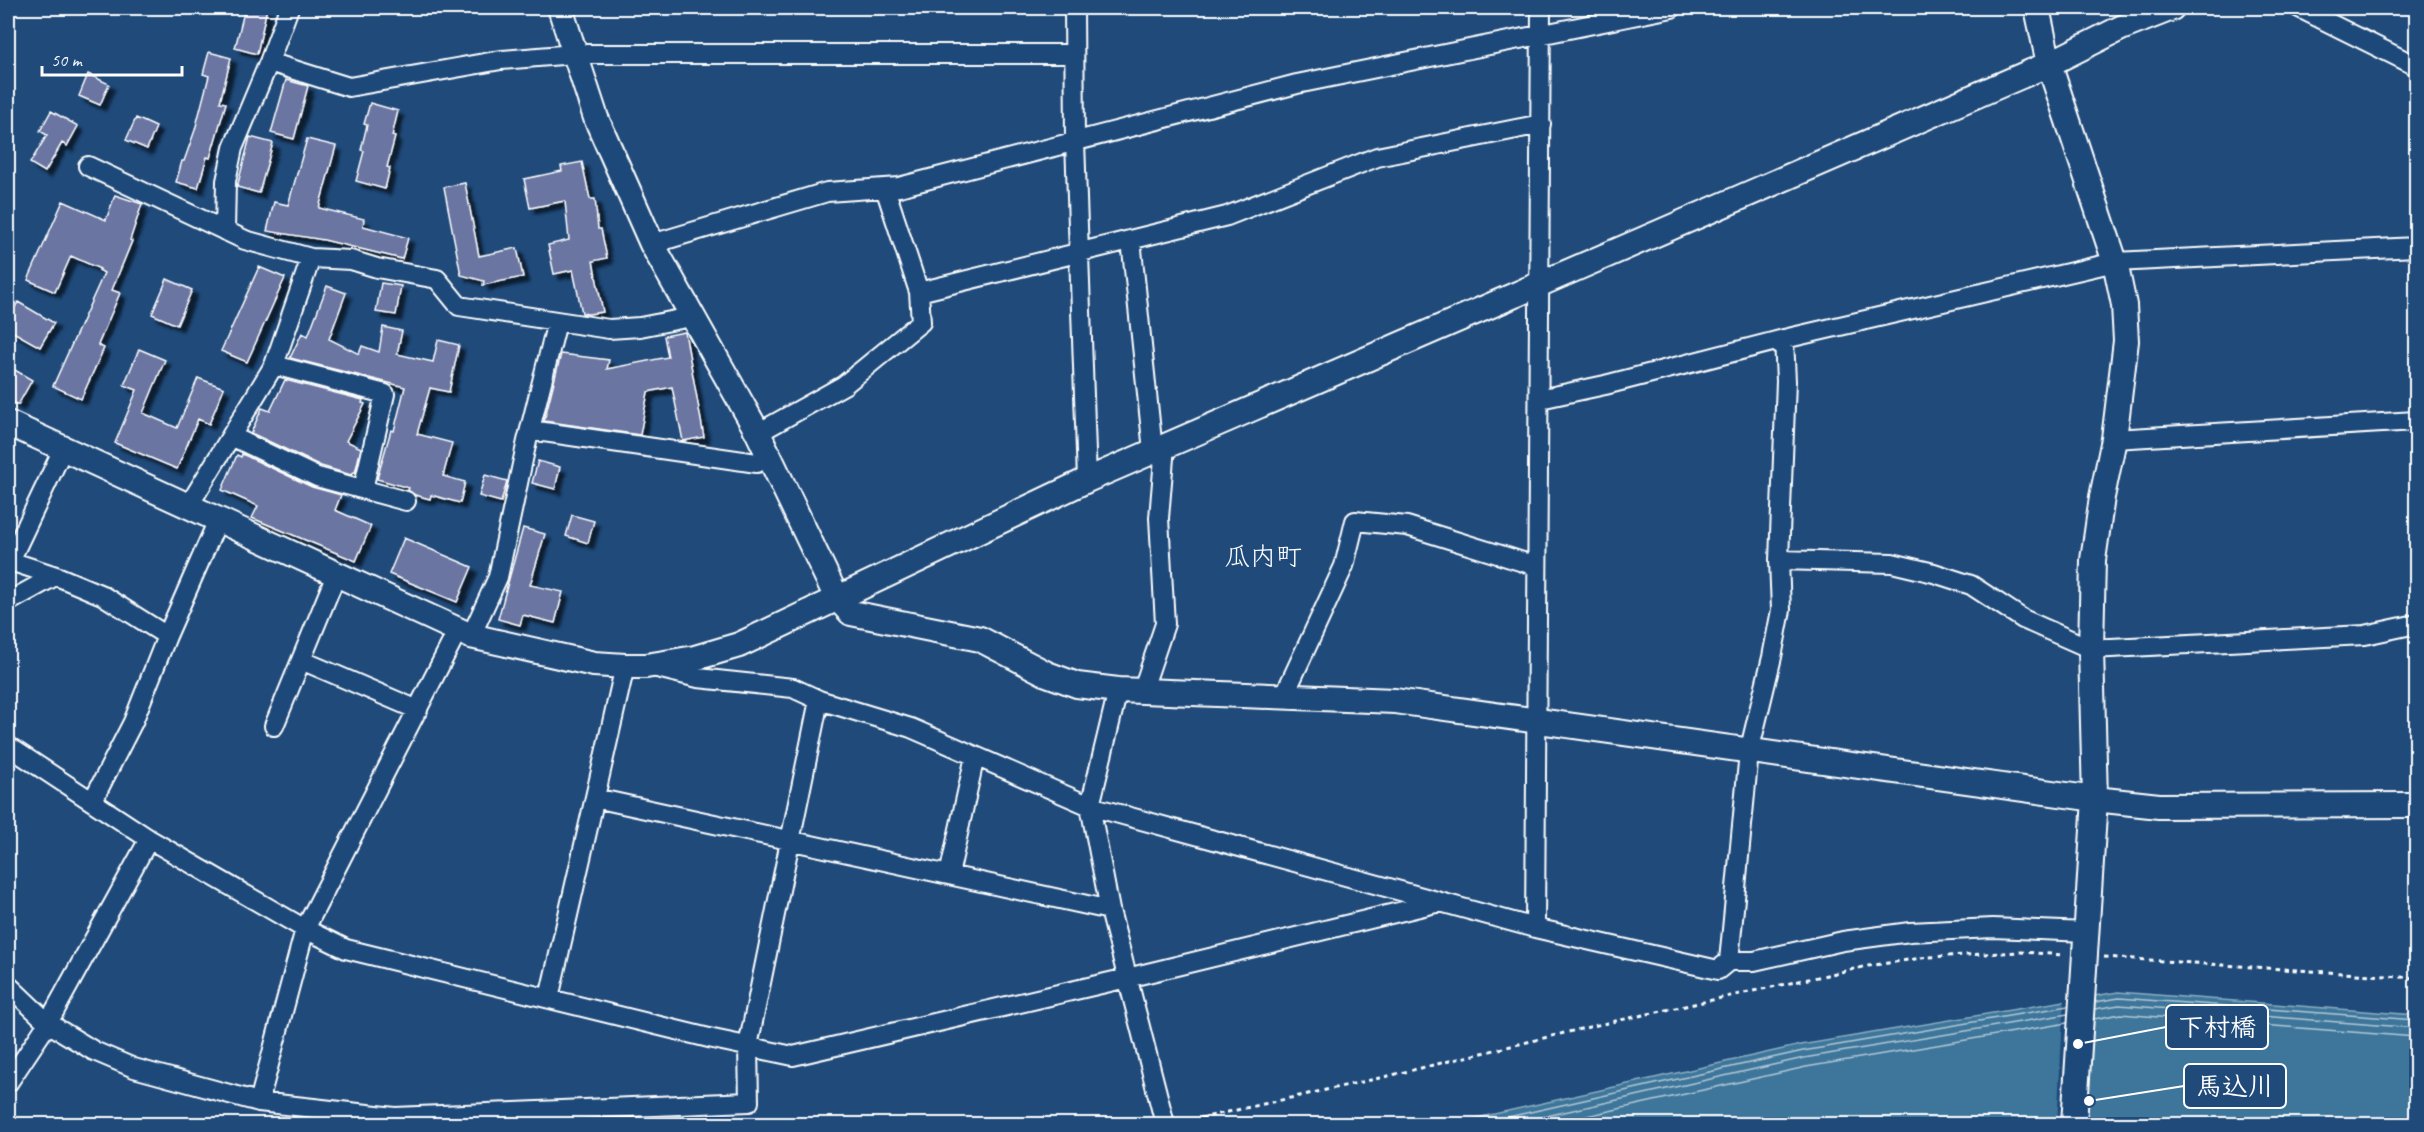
<svg xmlns="http://www.w3.org/2000/svg" width="2424" height="1132" font-family="Caveat,'Klee One',sans-serif">
	<defs>
		<filter id="shadow"><feDropShadow dx="5.5" dy="5.5" stdDeviation="1.5" flood-color="#0009"/></filter>
	</defs>
	<rect width="100%" height="100%" fill="#1f4a7a"/>
	<filter id="ink" filterUnits="userSpaceOnUse"><feTurbulence type="fractalNoise" baseFrequency=".0167" numOctaves="2"/><feDisplacementMap in="SourceGraphic" scale="12" xChannelSelector="R" yChannelSelector="G"/><feConvolveMatrix kernelMatrix="1 2 1 2 8 2 1 2 1" color-interpolation-filters="sRGB"/></filter>
	<g filter="url(#ink)">
		<path fill="#3e769a" stroke="#8badc2" stroke-width="1.5" d="M2118 992 2416 1015V1124H1450L1801 1045Z"/>
		<path fill="#1f4a7a" d="M2070 997 2063 1124H2057L2064 998Z"/>
		<g fill="none" stroke-linecap="round" stroke-linejoin="round">
			<path stroke="#b2c8d7" stroke-width="1.5" d="M2095 1002 2119 998 2416 1020
				M2095 1009 2119 1005 2416 1028
				M2094 1019 2120 1014 2416 1037
				M1477 1124 1803 1051 2068 1006
				M1511 1124 1804 1058 2068 1014
				M1551 1124 1806 1067 2067 1023"/>
		</g>
		<path fill="#6a75a2" stroke="#fff" stroke-width="1.5" filter="url(#shadow)" d="M245 8H267L257 54 235 48Z
			M209 52 231 58 220 102 226 103 210 158 207 157 198 188 176 182 182 161H184L195 130 209 76 203 74Z
			M88 74 109 84 100 105 79 96Z
			M286 80 308 86 294 139 271 133Z
			M370 103 398 111 392 136 395 137 387 167 390 168 385 189 356 181 364 151 361 150 367 125 364 124Z
			M51 111 78 126 67 146 62 143 45 172 30 163 47 135 40 131Z
			M136 118 156 127 147 149 126 140Z
			M250 137 273 143 259 193 237 187Z
			M307 139 336 146 319 208 364 219 363 226 408 238 402 259 324 240 267 231 274 202 288 205Z
			M582 162 590 199H595L598 229H601L607 258 593 261 603 312 588 314 582 313 573 270 554 274 548 245 569 240 565 201 530 208 524 179 562 171 561 166Z
			M465 183 479 256 517 248 523 277 483 285 484 281 461 275 444 187Z
			M115 195 142 204 130 240 132 241 112 290 120 293 98 345 104 348 81 399 53 386 104 273 99 270 100 269 71 256 55 292 28 280 63 201 106 220Z
			M259 267 285 278 247 362 221 351Z
			M167 279 192 290 177 325 152 314Z
			M381 283 401 286 396 315 376 312Z
			M327 286 346 293 329 339 359 354 362 346 379 352 383 327 402 331 397 354 433 362 438 340 459 345 449 392 430 388 417 434 452 443 443 476 465 482 460 503 431 495 430 499 415 495 408 490 409 488 377 479 391 430 394 431 405 387 290 358 302 333 308 336Z
			M18 302 54 323 40 347 8 329V320Z
			M685 332 704 437 683 441 672 387 648 392 640 435 544 421 561 354 609 360 607 369 668 357 664 336Z
			M139 349 165 360 143 413 177 428 198 378 224 388 209 424 198 419 177 469 115 443 137 390 124 385Z
			M8 366 32 380 18 405 8 399Z
			M285 380 363 400 362 403 365 404 346 441 361 448 355 473 353 472 351 475 321 466 251 433 262 408 270 411Z
			M242 454 312 487 341 495 335 510 371 526 356 561 252 518 258 506 222 490 237 455 241 457Z
			M538 461 560 467 555 489 532 483Z
			M485 475 507 481 501 502 479 496Z
			M572 515 594 521 588 543 566 536Z
			M523 528 545 534 530 585 563 592 555 623 523 615 520 625 498 619Z
			M404 538 472 567 457 602 389 574Z"/>
		<g fill="none" stroke-linecap="round" stroke-linejoin="round">
			<defs>
				<path id="street" d="M1074 8 1075 141 1087 480
					M2299 8 2416 66
					M269 62 349 87 501 60 574 54H1074
					M88 166 245 240 311 258 351 260 377 268 437 279 459 306 609 329 640 327 691 317
					M225 231 226 181 233 148 269 62 289 8
					M1131 240 1153 451
					M652 244 827 192 899 187 1297 84 1672 8
					M919 292 1227 216 1377 157 1541 124
					M274 365 385 394 363 489
					M1540 399 1605 385 1784 339 2115 262 2416 247
					M530 430 757 463 768 454
					M758 433 844 385 921 322 919 292 885 188
					M231 436 317 477 406 501
					M2114 439 2416 421
					M63 449 10 561 59 577 102 595 167 636
					M188 507 274 365 311 258
					M1779 560 1892 563 1934 573 1971 585 2023 619 2091 649 2365 635 2416 624
					M8 602 55 576
					M471 636 498 577 527 441 557 322
					M301 660 418 710
					M653 667 698 678 793 688 819 700 911 728 1090 806 1535 928 1718 970 1729 961H1754L1843 941 1910 932 1993 928 2087 932
					M1118 690 1090 806 1110 910 1165 1124
					M1142 692 1165 624 1159 518 1165 446
					M1283 698 1344 566 1355 521 1407 526 1536 566
					M274 726 336 575
					M8 746 149 839 305 929 346 949 713 1039 793 1056 1127 978 1440 902
					M595 798 1110 910
					M93 800 133 722 167 636 218 520
					M949 875 975 756
					M1535 928 1541 8
					M1729 961 1749 752 1772 657 1781 610 1779 560 1786 381 1784 339
					M8 985 48 1023 94 1051 134 1068 259 1102 395 1117 749 1102 748 1046 819 700
					M549 998 625 666
					M8 1083 48 1023 149 839
					M259 1102 305 929 458 630"/>
				<path id="secondary" d="M560 8 596 118 652 244 758 433 837 598 851 613 980 639 1047 674 1077 685 1118 690 1395 701 2095 799 2159 806 2416 805
					M2037 8 2049 64 2115 262 2124 305 2126 341 2114 439 2102 497 2093 560 2091 649 2095 799 2074 1124
					M8 423 471 636 594 664 625 666H646L695 658 739 645 1087 480 2049 64 2121 28 2172 8"/>
			</defs>
			<use href="#street" stroke="#fff" stroke-width="22"/>
			<use href="#secondary" stroke="#fff" stroke-width="28"/>
			<path stroke="#fff" stroke-width="3" stroke-dasharray="4.5 4.5" stroke-linecap="butt" d="M2104 957 2416 978
				M1183 1122 1384 1077 1593 1026 1868 966 1928 957 2021 952 2064 955"/>
			<use href="#street" stroke="#1f4a7a" stroke-width="18"/>
			<use href="#secondary" stroke="#1f4a7a" stroke-width="24"/>
		</g>
	</g>
	<g text-anchor="middle" stroke-width="4.5" stroke-linejoin="round" paint-order="stroke">
		<g font-size="26" fill="#fff" stroke="#1f4a7a">
			<text x="1263" y="565">瓜内町</text>
		</g>
	</g>
	<path fill="none" stroke="#fff" stroke-width="2" d="M2078 1044L2166 1027M2089 1101L2184 1086"/>
	<g fill="#fff" stroke="#1f4a7a" stroke-width="2">
		<circle cx="2078" cy="1044" r="6"/>
		<circle cx="2089" cy="1101" r="6"/>
	</g>
	<g fill="#1f4a7a" stroke="#fff" stroke-width="2">
		<rect x="2166" y="1005" width="102" height="44" rx="6"/>
		<rect x="2184" y="1064" width="102" height="44" rx="6"/>
	</g>
	<g font-size="26" text-anchor="middle" font-weight="bold" fill="#fff">
		<text x="2217" y="1036">下村橋</text>
		<text x="2235" y="1095">馬込川</text>
	</g>
	<rect width="2424" height="1132" fill="none" stroke="#1f4a7a" stroke-width="30"/>
	<rect x="15" y="15" width="2394" height="1102" fill="none" stroke="#fff" stroke-width="2" filter="url(#ink)"/>
	<path d="M42 66v9h140v-9" fill="none" stroke="#ffffff" stroke-width="3"/>
	<text x="51" y="66" font-size="18" fill="#ffffff" stroke="#1f4a7a" stroke-width="4.5" paint-order="stroke">50 m</text>
</svg>
